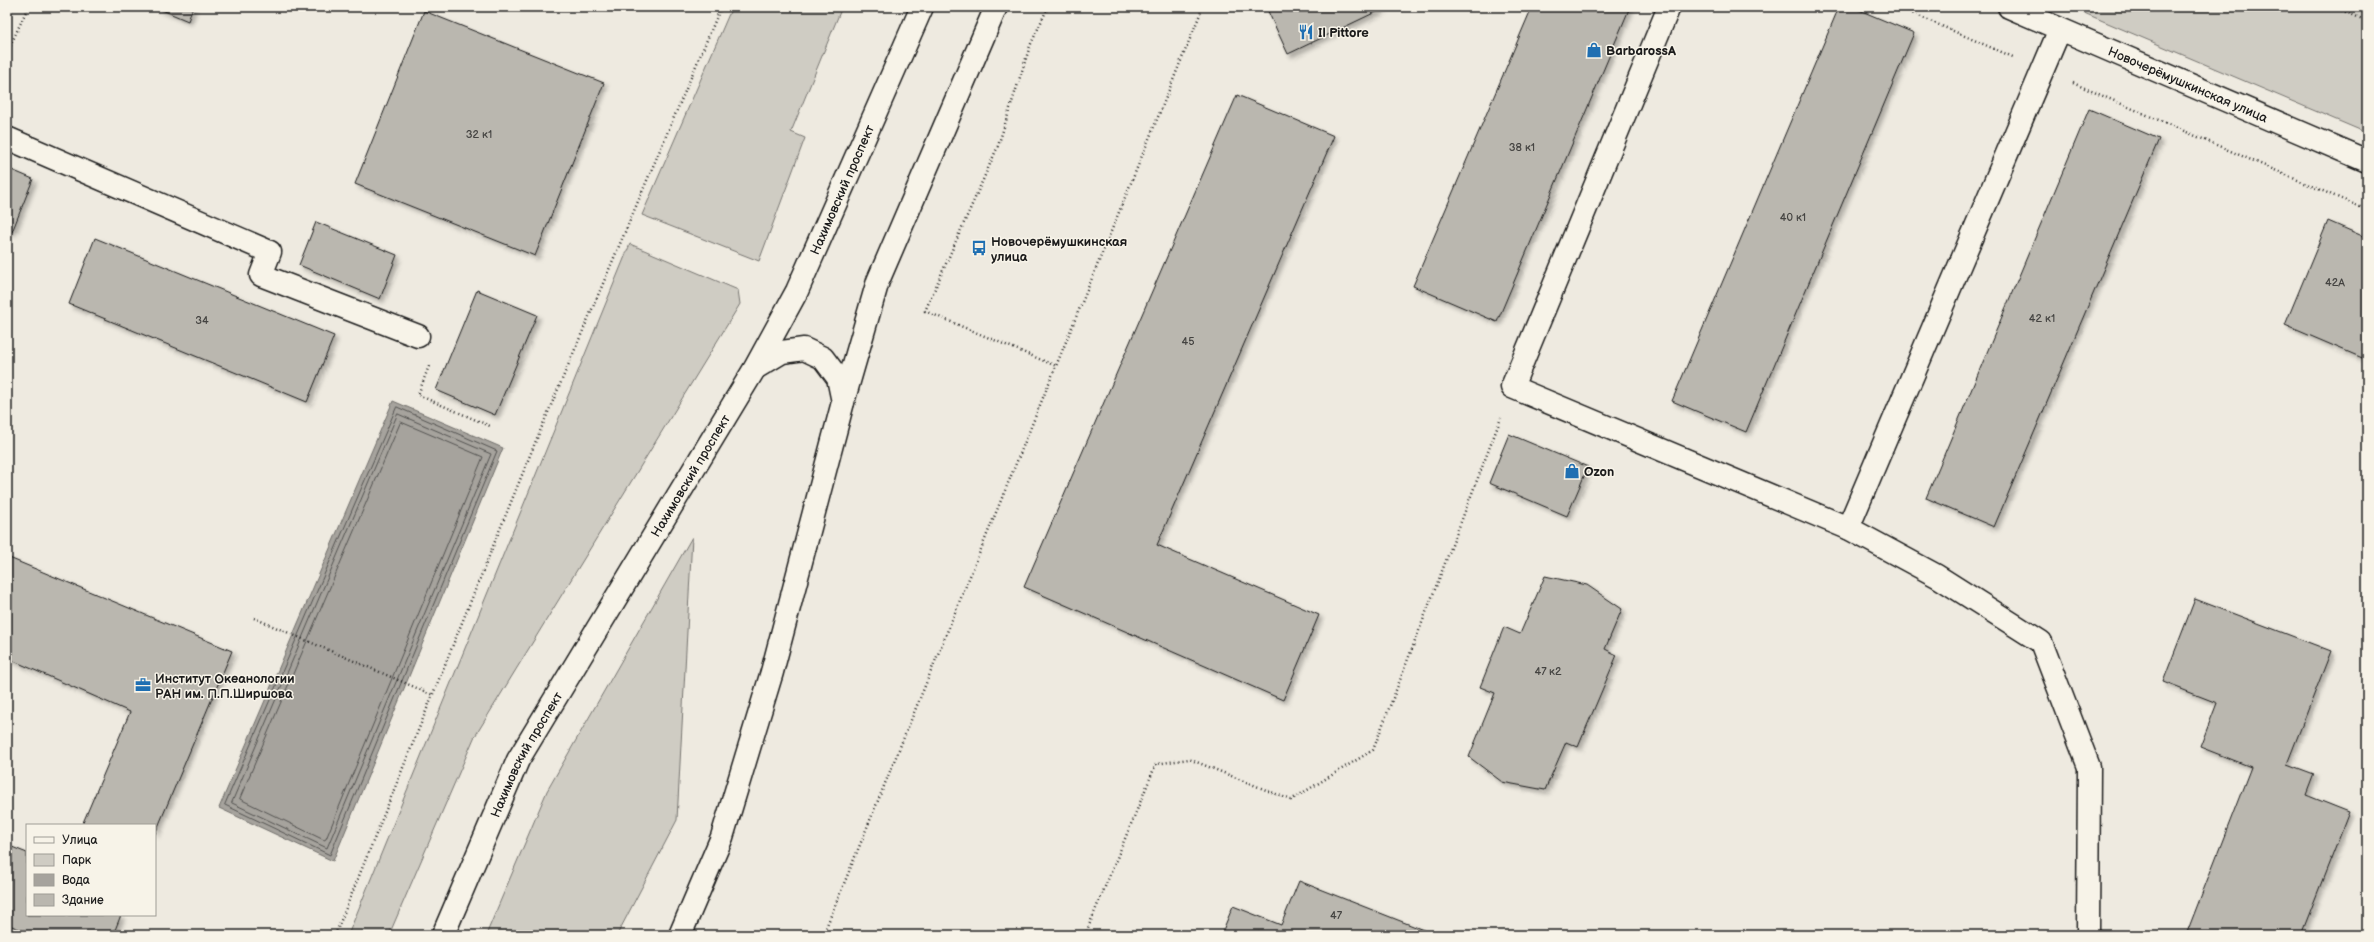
<svg xmlns="http://www.w3.org/2000/svg" width="2374" height="942" font-family="'Balsamiq Sans',sans-serif">
	<defs>
		<filter id="shadow"><feDropShadow dx="3.5" dy="3.5" stdDeviation="2" flood-color="#0004"/></filter>
	</defs>
	<rect width="100%" height="100%" fill="#eeeae0"/>
	<filter id="ink" filterUnits="userSpaceOnUse"><feTurbulence type="fractalNoise" baseFrequency=".025" numOctaves="2"/><feDisplacementMap in="SourceGraphic" scale="8" xChannelSelector="R" yChannelSelector="G"/><feConvolveMatrix kernelMatrix="1 2 1 2 8 2 1 2 1" color-interpolation-filters="sRGB"/></filter>
	<g filter="url(#ink)">
		<path fill="#cfccc3" stroke="#767470" d="M732 7H842L791 132 805 138 759 261 642 215Z
			M2070 7H2367V133Z
			M630 244 738 290 740 304 474 738 389 935H348Z
			M692 537 677 820 617 935H486L547 791Z"/>
		<path fill="#a6a39d" stroke="#6f6d69" d="M393 401 503 448 333 861 219 808Z"/>
		<g fill="none" stroke-linecap="round" stroke-linejoin="round">
			<path stroke="#535250" stroke-width="1" d="M397 407 497 451 330 855 225 805Z
				M398 414 491 454 327 848 232 803Z
				M401 422 483 457 326 839 324 840 240 799Z"/>
		</g>
		<path fill="#bab7af" stroke="#1c1c1c" filter="url(#shadow)" d="M155 7H193L188 21Z
			M1266 7H1381L1382 9 1288 54Z
			M1532 7H1630L1497 322 1413 286Z
			M1839 7H1852L1914 33 1746 432 1672 401Z
			M424 11 604 83 535 256 355 184Z
			M1237 95 1334 136 1157 545 1319 615 1283 700 1024 587Z
			M2089 109 2159 139 1994 527 1926 498Z
			M7 168 33 179 12 232 7 230Z
			M2328 221 2367 238V360L2285 325Z
			M316 222 397 255 380 299 299 265Z
			M95 238 334 336 307 402 69 304Z
			M477 290 537 315 495 415 436 390Z
			M1509 434 1588 467 1567 516 1489 483Z
			M7 557 232 651 155 834V825H82L130 712 7 658Z
			M1545 576 1587 585 1622 609 1605 649 1617 655 1578 747 1566 742 1545 790 1502 782 1469 757 1495 693 1480 687 1504 627 1520 634Z
			M2195 599 2331 651 2287 764 2314 774 2306 795 2349 812 2301 935H2186L2251 767 2200 747 2217 703 2163 682Z
			M7 845 27 853V915H121L113 935H33L7 924Z
			M1299 881 1436 935H1221L1233 906 1281 925Z"/>
		<g fill="none" stroke-linecap="round" stroke-linejoin="round">
			<defs>
				<g id="minor">
					<path d="M1669 7 1512 387 1848 528 2060 29"/>
					<path id="s1" d="M2009 7 2367 161"/>
					<path d="M7 138 270 252 261 275 418 336"/>
					<path d="M1848 528 1937 576 2041 642 2089 767 2088 935"/>
				</g>
				<g id="major">
					<path d="M757 367 782 352 804 349 823 358 838 378 843 402"/>
					<path id="s2" d="M443 935 518 760 755 368 797 291 922 7"/>
					<path d="M680 935 722 837 772 672 843 402 878 281 996 7"/>
				</g>
			</defs>
			<use href="#minor" stroke="#1c1c1c" stroke-width="25"/>
			<use href="#major" stroke="#1c1c1c" stroke-width="25"/>
			<path stroke="#1c1c1c" stroke-width="2.5" stroke-dasharray="1 3" stroke-linecap="butt" d="M1048 7 1030 46 998 146 925 311 1056 366
				M1898 7 2013 57
				M2334 7 2367 21
				M1907 11 1910 7
				M7 53 28 7
				M2073 83 2367 210
				M429 366 418 395 490 426
				M254 618 433 695
				M335 935 535 443 721 7
				M823 935 1203 7
				M1085 935 1156 764 1189 759 1291 800 1373 750 1501 418"/>
			<use href="#minor" stroke="#f7f3e8" stroke-width="22"/>
			<use href="#major" stroke="#f7f3e8" stroke-width="22"/>
		</g>
	</g>
	<defs>
		<symbol id="restaurant-bare" viewBox="-9 -9 18 18"><path d="M-5-6h1v4h1v-4h1v4h1v-4h1v5L-1.5 .5V6h-2V.5L-5-1ZM5-6V6H3V1.5H1.5Q1.5-4 5-6Z" fill="#1f6fb2" stroke="#f7f3e8" stroke-width="2.5" paint-order="stroke"/></symbol>
		<symbol id="shop-bare" viewBox="-9 -9 18 18"><path d="M-5-2.5h2.3a2.7 3.5 0 0 1 5.4 0H5L5.5 6h-11ZM-1.5-2.5h3a1.5 2.3 0 0 0-3 0Z" fill="#1f6fb2" stroke="#f7f3e8" stroke-width="2.5" paint-order="stroke"/></symbol>
		<symbol id="bus-bare" viewBox="-9 -9 18 18"><path d="M-5-6H5V4H4V6H2V4H-2V6H-4V4H-5ZM-3.5-4V0h7V-4ZM-3.5 1.2v1.5H-2V1.2ZM2 1.2v1.5H3.5V1.2Z" fill="#1f6fb2" stroke="#f7f3e8" stroke-width="2.5" paint-order="stroke"/></symbol>
		<symbol id="office-bare" viewBox="-9 -9 18 18"><path d="M-6-3h4V-5.5h4V-3h4V5H-6ZM-1-4.5V-3h2v-1.5ZM-6 0V1H6V0Z" fill="#1f6fb2" stroke="#f7f3e8" stroke-width="2.5" paint-order="stroke"/></symbol>
	</defs>
	<g fill-rule="evenodd">
		<use href="#restaurant-bare" x="1295" y="21" width="22" height="22"/>
		<use href="#shop-bare" x="1583" y="39" width="22" height="22"/>
		<use href="#bus-bare" x="968" y="237" width="22" height="22"/>
		<use href="#shop-bare" x="1561" y="460" width="22" height="22"/>
		<use href="#office-bare" x="132" y="674" width="22" height="22"/>
	</g>
	<g text-anchor="middle" stroke-width="3" stroke-linejoin="round" paint-order="stroke">
		<g font-size="11" fill="#444341">
			<text x="479" y="138">32 к1</text>
			<text x="1522" y="151">38 к1</text>
			<text x="1793" y="221">40 к1</text>
			<text x="2335" y="286">42А</text>
			<text x="2042" y="322">42 к1</text>
			<text x="202" y="324">34</text>
			<text x="1188" y="345">45</text>
			<text x="1548" y="675">47 к2</text>
			<text x="1336" y="919">47</text>
		</g>
		<g font-size="13" font-weight="bold" fill="#1c1c1c" stroke="#f7f3e8" text-anchor="start">
			<text x="1318" y="37">Il Pittore</text>
			<text x="1606" y="55">BarbarossA</text>
			<text x="991" y="246">Новочерёмушкинская<tspan x="991" dy="15">улица</tspan></text>
			<text x="1584" y="476">Ozon</text>
			<text x="155" y="683">Институт Океанологии<tspan x="155" dy="15">РАН им. П.П.Ширшова</tspan></text>
		</g>
		<g font-size="13" fill="#1c1c1c" stroke="#f7f3e8">
			<text dy="5" stroke="none"><textPath href="#s1" startOffset="195">Новочерёмушкинская улица</textPath></text>
			<text dy="5" stroke="none"><textPath href="#s2" startOffset="847">Нахимовский проспект</textPath></text>
			<text dy="5" stroke="none"><textPath href="#s2" startOffset="523">Нахимовский проспект</textPath></text>
			<text dy="5" stroke="none"><textPath href="#s2" startOffset="199">Нахимовский проспект</textPath></text>
		</g>
	</g>
	<rect width="2374" height="942" fill="none" stroke="#f7f3e8" stroke-width="24"/>
	<rect x="12" y="12" width="2350" height="918" fill="none" stroke="#1c1c1c" stroke-width="1.5" filter="url(#ink)"/>
	<rect x="26" y="824" width="130" height="92" fill="#f7f3e8" stroke="#9f9d96"/>
	<rect x="34" y="837" width="20" height="6" fill="#f7f3e8" stroke="#9f9d96"/>
	<text x="62" y="844" font-size="12" fill="#1c1c1c">Улица</text>
	<rect x="34" y="854" width="20" height="12" fill="#cfccc3" stroke="#9f9d96"/>
	<text x="62" y="864" font-size="12" fill="#1c1c1c">Парк</text>
	<rect x="34" y="874" width="20" height="12" fill="#a6a39d" stroke="#9f9d96"/>
	<text x="62" y="884" font-size="12" fill="#1c1c1c">Вода</text>
	<rect x="34" y="894" width="20" height="12" fill="#bab7af" stroke="#9f9d96"/>
	<text x="62" y="904" font-size="12" fill="#1c1c1c">Здание</text>
</svg>
